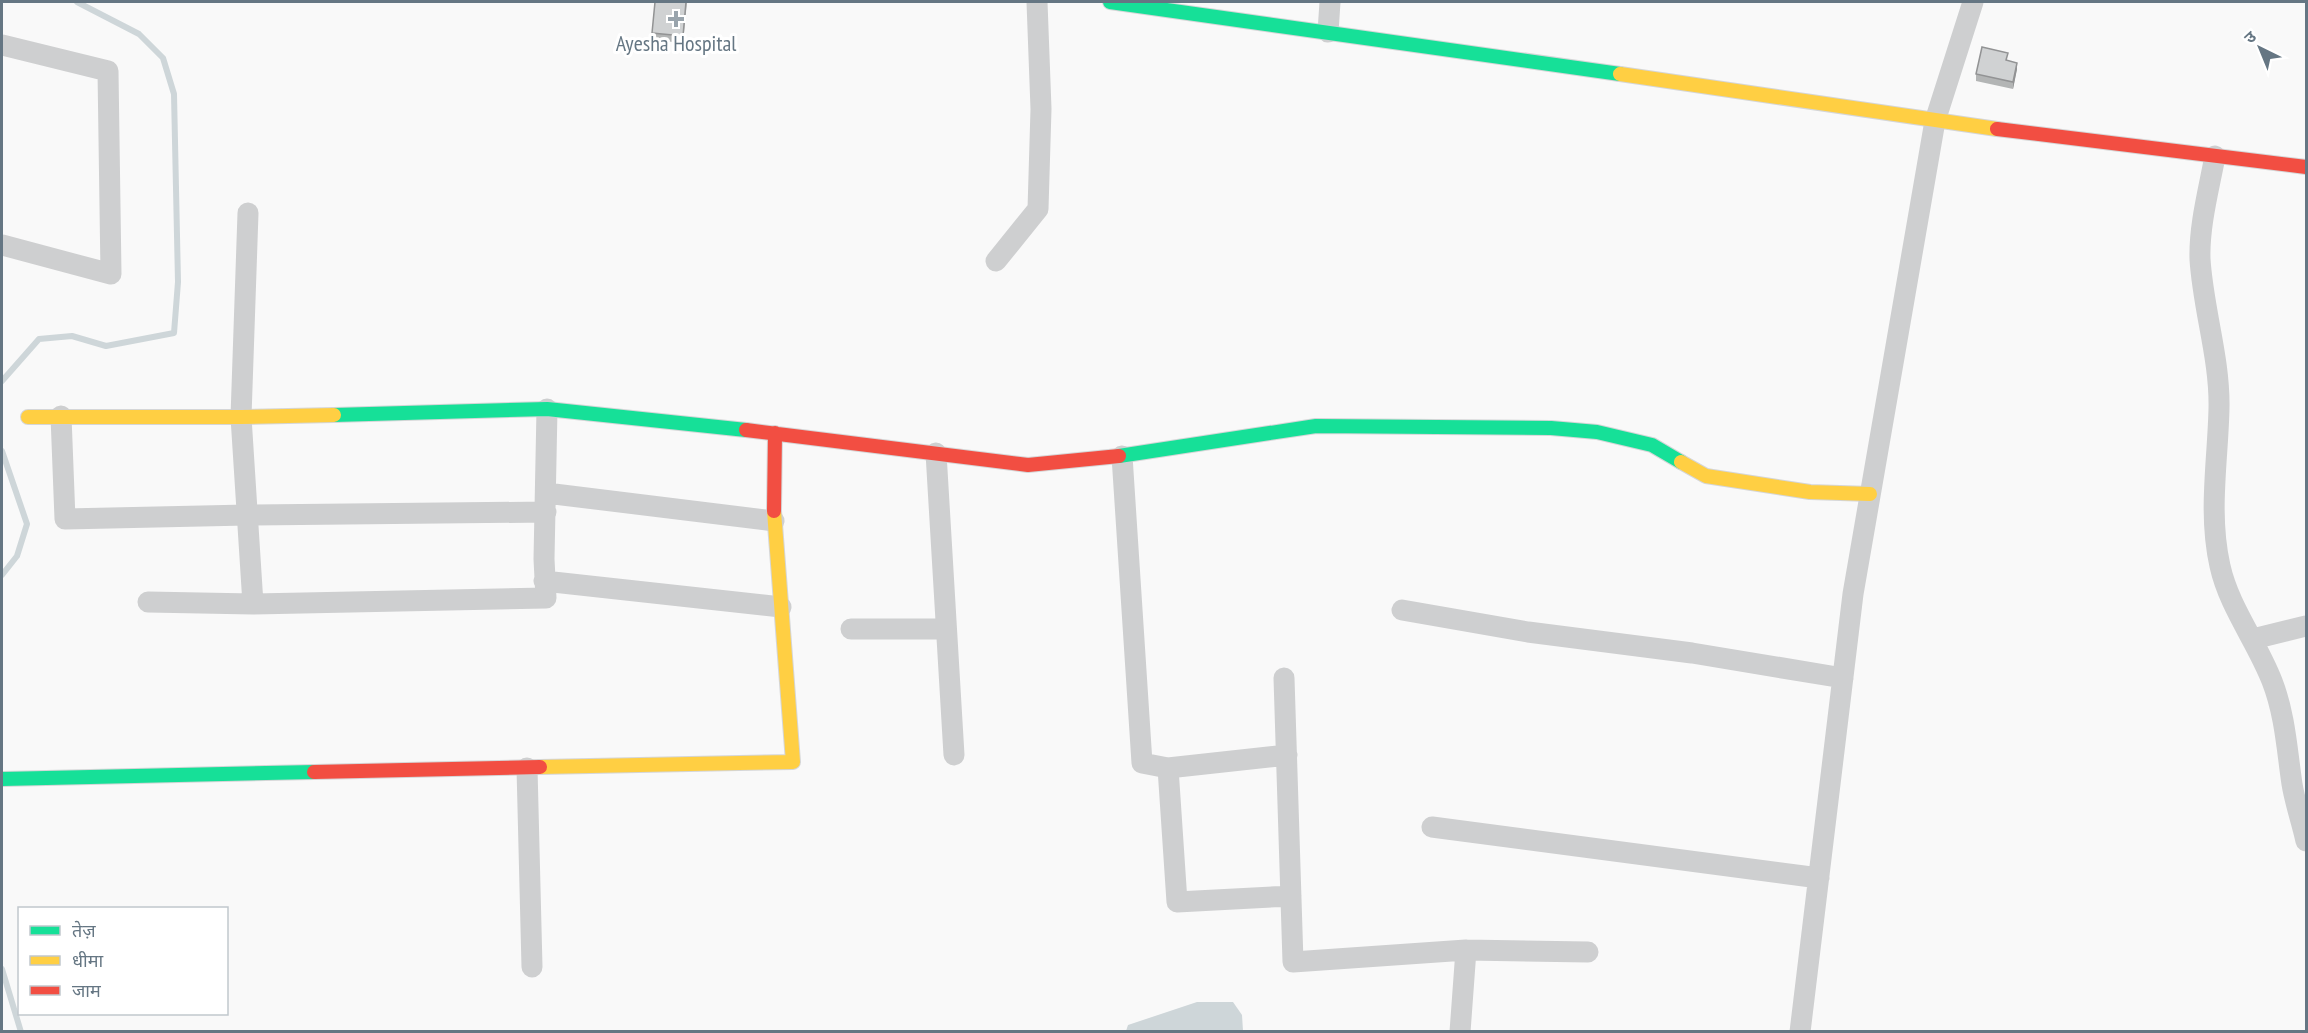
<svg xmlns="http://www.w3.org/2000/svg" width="2308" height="1033" font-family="'PT Sans Narrow','Noto Sans Devanagari',sans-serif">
	<rect width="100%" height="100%" fill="#f9f9f9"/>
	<path fill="#ced6d9" d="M1197 1002H1233L1242 1015 1243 1031H1126L1128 1025Z"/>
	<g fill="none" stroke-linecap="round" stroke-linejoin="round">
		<path stroke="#ced6d9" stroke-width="6" d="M2 381 39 339 72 336 106 346 174 333 178 282 174 94 163 58 139 34 77 2
			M2 451 27 524 17 556 2 575
			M2 969 21 1032"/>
		<defs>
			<path id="fast" d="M1110 2 1620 74
				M334 415 547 409 746 430
				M1119 456 1316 426 1551 428 1597 432 1652 445 1681 462
				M2 779 314 772"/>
			<path id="slow" d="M1620 74 1997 129
				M28 417H241L334 415
				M1681 462 1706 476 1810 492 1870 494
				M540 767 793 762 774 511"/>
			<path id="jam" d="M1997 129 2306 167
				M746 430 1028 465 1119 456
				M774 511 775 433
				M314 772 540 767"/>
		</defs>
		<use href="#fast" stroke="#d5d6d7" stroke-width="16"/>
		<use href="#slow" stroke="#d5d6d7" stroke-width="16"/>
		<use href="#jam" stroke="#d5d6d7" stroke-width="16"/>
		<path stroke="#cecfd0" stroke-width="21" d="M1328 32 1330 2
			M2 45 108 71 111 274 2 245
			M2215 156C2209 189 2199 225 2200 259 2203 309 2220 358 2219 408 2218 460 2208 513 2220 566 2229 607 2257 642 2272 681 2285 714 2287 750 2292 784 2295 803 2302 822 2306 841
			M248 213 241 417 253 604
			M996 261 1038 209 1041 109 1037 2
			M61 416 65 519 247 515 546 512
			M936 453 954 755
			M1122 456 1142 763 1168 768 1287 755
			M546 493 774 521
			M544 581 781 607
			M148 602 253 604 546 598 544 559 547 409
			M1402 610 1528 632 1692 653 1843 678
			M851 629H946
			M2253 639 2306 626
			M1284 678 1293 962 1466 950 1588 952
			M527 768 532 967
			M1168 768 1177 902 1291 896
			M1432 827 1819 878
			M1460 1032 1466 950
			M1800 1032 1853 594 1935 121 1973 2"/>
		<use href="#fast" stroke="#16e098" stroke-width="14"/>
		<use href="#slow" stroke="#ffcf43" stroke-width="14"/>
		<use href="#jam" stroke="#f24e42" stroke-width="14"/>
	</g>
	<path fill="#b3b5b5" d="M655 2H687L683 43 652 40Z
		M2007 60 2017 69 2013 89 1976 81V74Z"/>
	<path fill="#929394" d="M2017 63V69L2013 89V82Z"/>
	<path fill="#d0d2d3" stroke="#929394" stroke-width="1.5" d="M655 2H686L683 36 652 33Z
		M1982 47 2008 53 2006 60 2017 63 2013 82 1976 74Z"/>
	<path fill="#99a4ac" stroke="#fff" stroke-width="2" d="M673 10h6v6h6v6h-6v6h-6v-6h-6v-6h6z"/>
	<g text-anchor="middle" stroke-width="6" stroke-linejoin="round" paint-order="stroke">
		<g font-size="22" fill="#657683" stroke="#fff">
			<text x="676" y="51">Ayesha Hospital</text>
		</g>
	</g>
	<rect width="2308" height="1033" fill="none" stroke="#657683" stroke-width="6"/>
	<rect x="18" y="907" width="210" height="108" fill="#ffffff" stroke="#c1c8cd" stroke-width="1.5"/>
	<rect x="30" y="926" width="30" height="9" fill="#16e098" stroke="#c1c8cd" stroke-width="1.5"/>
	<text x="72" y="937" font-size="18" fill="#657683">तेज़</text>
	<rect x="30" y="956" width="30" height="9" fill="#ffcf43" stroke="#c1c8cd" stroke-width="1.5"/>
	<text x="72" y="967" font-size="18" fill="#657683">धीमा</text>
	<rect x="30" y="986" width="30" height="9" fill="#f24e42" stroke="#c1c8cd" stroke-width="1.5"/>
	<text x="72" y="997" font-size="18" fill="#657683">जाम</text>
	<g transform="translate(2260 48) rotate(317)" stroke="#ffffff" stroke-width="4.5" paint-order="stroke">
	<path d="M0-4.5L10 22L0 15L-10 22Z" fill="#657683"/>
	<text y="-9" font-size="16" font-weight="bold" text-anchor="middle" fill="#657683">उ</text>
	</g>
</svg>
